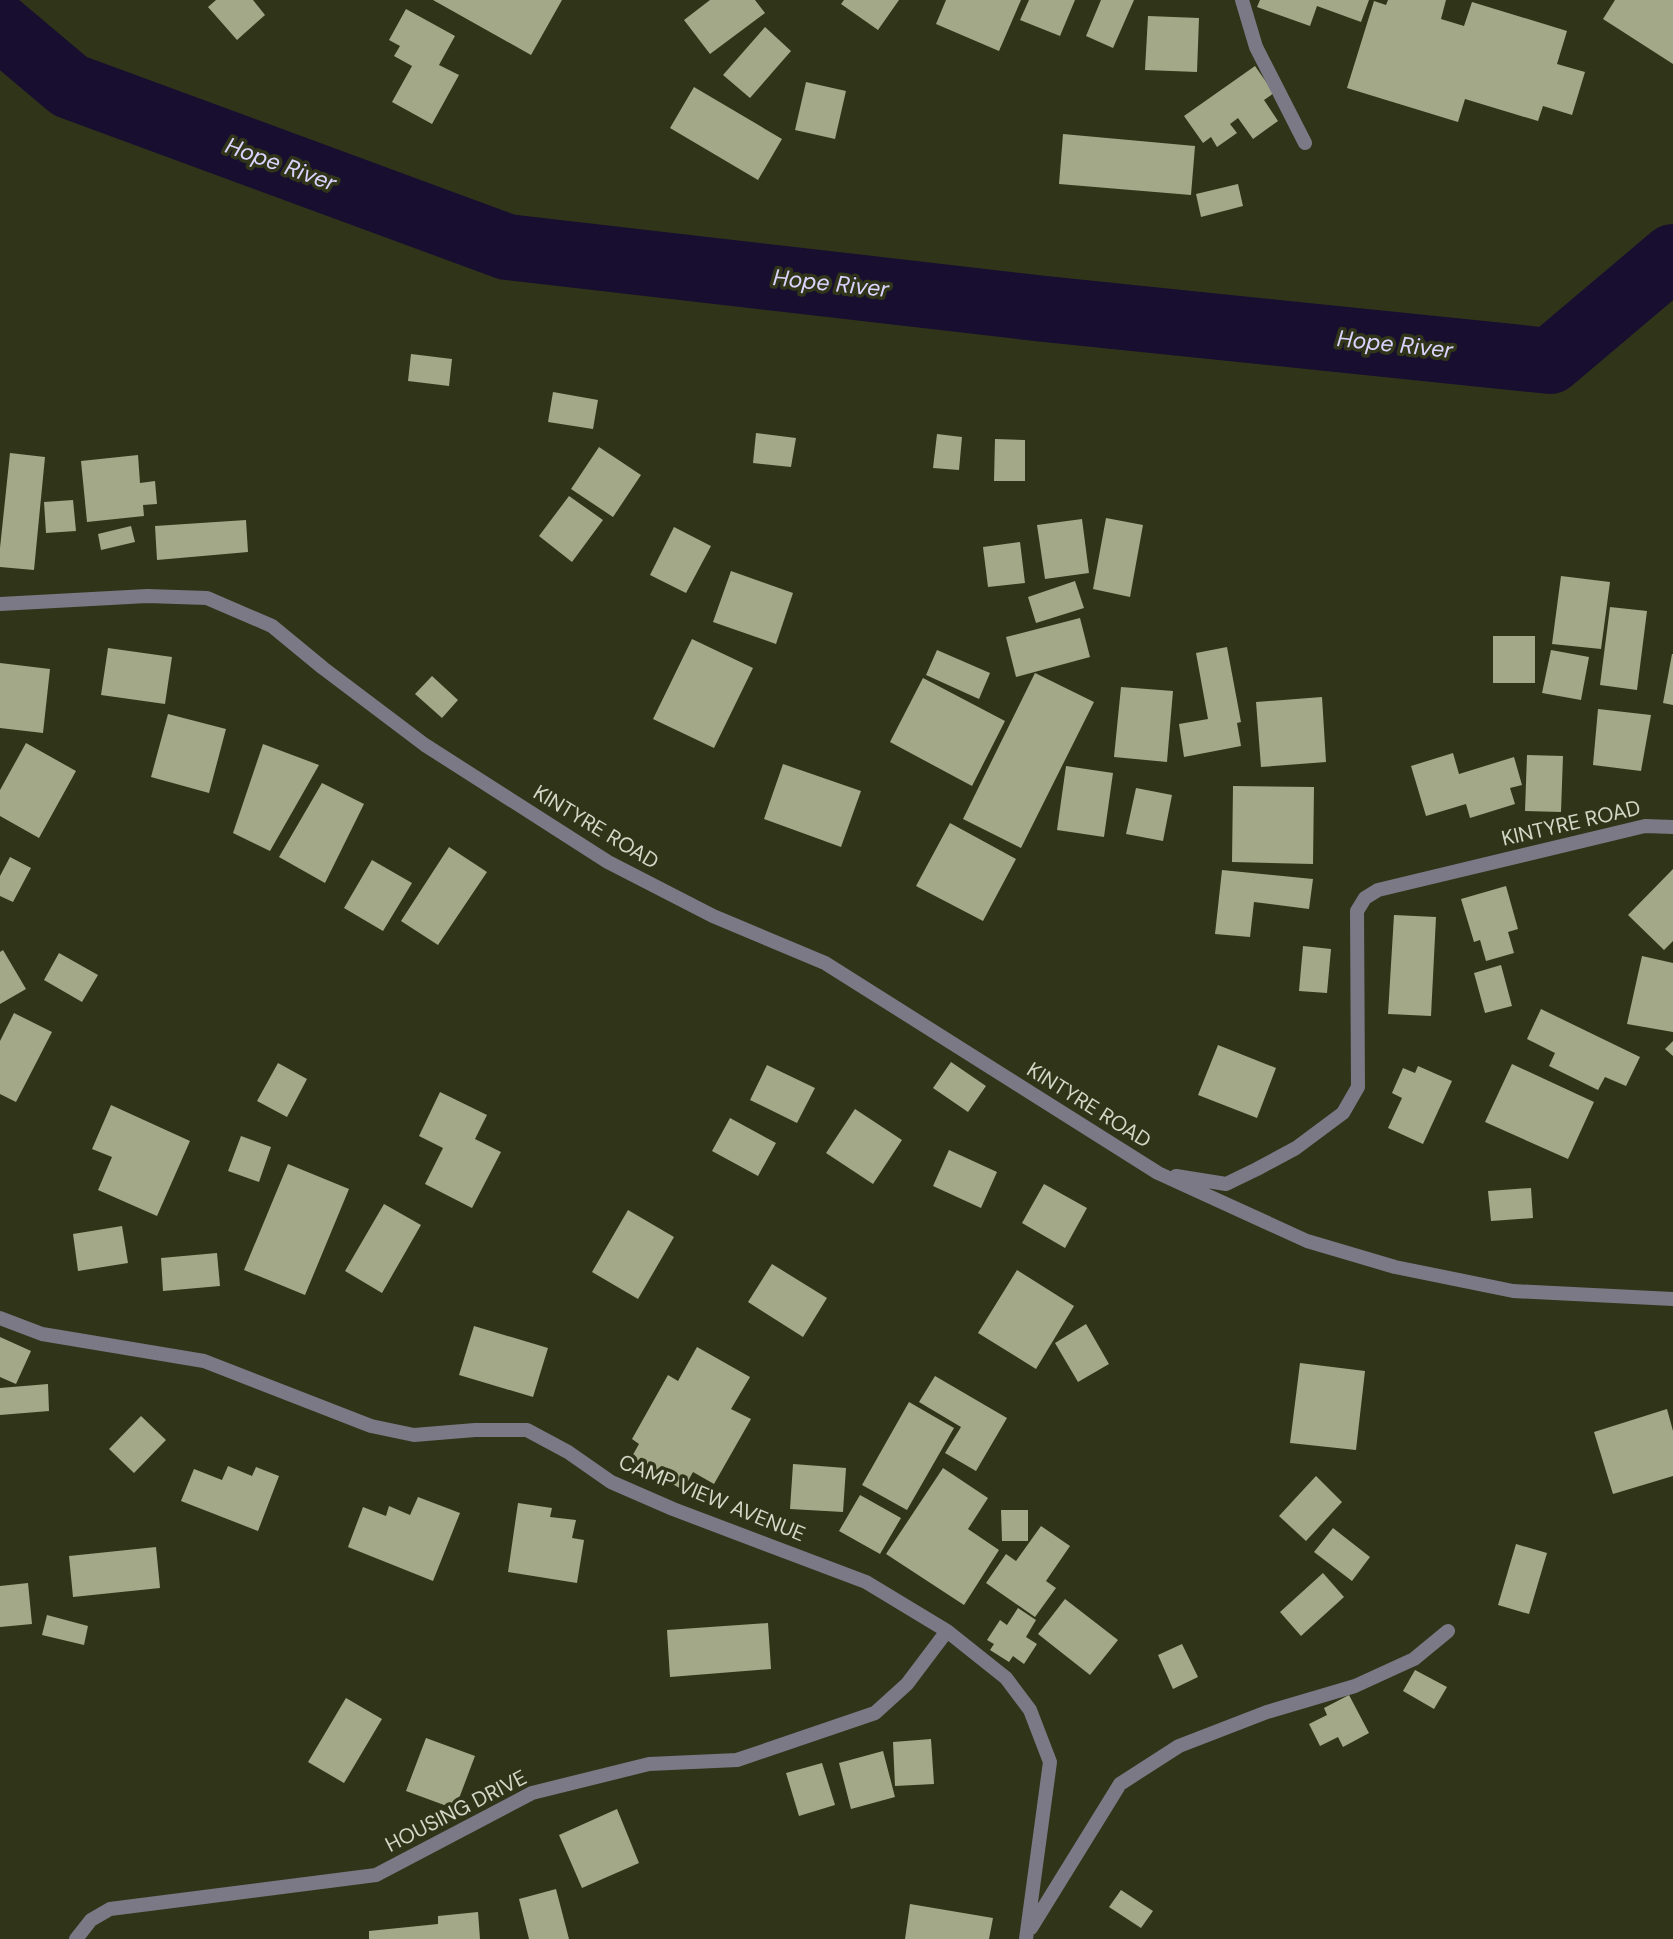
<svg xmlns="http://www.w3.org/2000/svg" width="1673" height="1939" font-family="'DM Sans',sans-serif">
	<rect width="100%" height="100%" fill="#303519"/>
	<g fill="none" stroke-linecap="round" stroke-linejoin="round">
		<path stroke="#180e30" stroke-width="66" d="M0 27 70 86 507 247 1045 309 1550 361 1673 257"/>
	</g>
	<path fill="#a2a888" d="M216 0H253L265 15 237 40 208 7Z
		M433 0H562L531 55Z
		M710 0H755L765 13 710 54 684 20Z
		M844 0H899L878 30 841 4Z
		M946 0H1021L999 51 936 24Z
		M1029 0H1075L1060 36 1020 20Z
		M1101 0H1134L1113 48 1086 36Z
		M1260 0H1369L1361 22 1317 6 1310 26 1257 7Z
		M1388 0H1446L1441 19 1464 26 1472 2 1567 31 1557 64 1585 72 1572 115 1543 106 1538 121 1465 99 1458 122 1347 88 1374 1 1386 5Z
		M1615 0H1673V64L1603 19Z
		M406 9 455 36 439 65 459 75 432 124 392 102 412 66 394 56 400 46 389 40Z
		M1148 16 1199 18 1197 72 1145 70Z
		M765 27 791 51 750 98 723 75Z
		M1255 66 1274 93 1264 100 1278 121 1253 139 1238 118 1230 124 1237 133 1217 147 1211 137 1203 143 1184 116Z
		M806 82 846 91 835 139 795 130Z
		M694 87 782 139 758 180 670 128Z
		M1063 134 1195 146 1191 195 1059 184Z
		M1238 184 1243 206 1201 217 1196 194Z
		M411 354 452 359 449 386 408 381Z
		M553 392 598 400 593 429 548 422Z
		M756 433 796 438 791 467 753 463Z
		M937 434 962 437 959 470 933 468Z
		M995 439 1025 440V481H994Z
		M599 447 641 475 613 517 571 489Z
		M10 453 45 457 34 570 0 567V548Z
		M138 455 140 483 155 481 157 504 143 505 144 516 87 522 81 461Z
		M569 496 603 520 572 562 539 536Z
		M73 500 76 531 46 533 44 502Z
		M1106 518 1143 525 1130 597 1093 589Z
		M1082 519 1089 573 1045 579 1037 525Z
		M246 520 248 552 157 560 155 526Z
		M131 526 135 542 101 550 98 534Z
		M674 527 711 546 686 593 650 575Z
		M1020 542 1025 583 988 587 983 547Z
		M731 571 793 593 776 644 713 622Z
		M1561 576 1610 582 1601 649 1552 644Z
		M1075 581 1084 608 1036 623 1028 597Z
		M1610 607 1647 611 1637 690 1600 685Z
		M1080 618 1090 657 1016 677 1006 637Z
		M1493 636H1535V683H1493Z
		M692 639 753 668 714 748 653 719Z
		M1227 647 1241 722 1237 723 1241 746 1184 757 1179 724 1208 719 1196 653Z
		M108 648 172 657 165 704 101 695Z
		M937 650 990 673 979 699 926 675Z
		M1551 650 1589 657 1581 700 1542 693Z
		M1672 654H1673V705L1663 703Z
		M0 663 50 669 43 733 0 728Z
		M1035 673 1094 702 1021 848 963 819Z
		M432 676 458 700 442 718 415 694Z
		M923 678 1005 721 972 786 890 742Z
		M1121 687 1173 691 1167 762 1114 757Z
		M1322 697 1326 762 1261 767 1256 702Z
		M1598 709 1651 715 1641 771 1593 765Z
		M168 714 226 729 209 793 151 777Z
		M26 743 76 771 39 838 0 816V790Z
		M263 744 319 765 270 851 233 833Z
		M1453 753 1459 774 1514 757 1522 785 1510 788 1515 804 1470 818 1466 804 1426 816 1411 766Z
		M1527 755 1563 756 1561 812 1525 811Z
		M783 764 861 791 841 847 764 819Z
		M1066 766 1113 773 1104 837 1057 830Z
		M322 783 364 804 325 883 279 857Z
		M1233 786 1314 787 1313 864 1232 862Z
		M1136 788 1172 795 1163 841 1126 834Z
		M950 823 1016 859 983 921 916 886Z
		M449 847 487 872 438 945 401 921Z
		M10 857 31 868 13 902 0 896V876Z
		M372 860 412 883 383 931 344 908Z
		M1673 869V941L1664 950 1628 915Z
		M1222 870 1313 879 1309 909 1254 902 1250 937 1215 934Z
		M1506 886 1518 929 1508 932 1514 953 1486 961 1480 940 1474 942 1461 899Z
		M1394 915 1436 917 1431 1016 1388 1014Z
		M1303 946 1331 949 1327 993 1299 991Z
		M3 950 26 989 0 1004V952Z
		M59 953 98 975 82 1002 44 980Z
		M1642 956 1673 963V1032L1627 1024Z
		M1501 965 1512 1006 1485 1013 1474 973Z
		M1541 1009 1640 1057 1626 1086 1605 1077 1598 1090 1549 1066 1555 1053 1527 1039Z
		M14 1013 52 1032 16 1102 0 1094V1041Z
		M1673 1041V1056L1665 1049Z
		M1218 1045 1276 1068 1257 1118 1198 1095Z
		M951 1062 986 1086 968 1112 933 1088Z
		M278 1063 307 1079 287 1117 257 1101Z
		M1512 1064 1594 1102 1568 1159 1485 1122Z
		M767 1065 815 1088 797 1123 750 1100Z
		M1418 1066 1452 1081 1423 1144 1388 1128 1402 1098 1392 1093 1403 1068 1415 1073Z
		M440 1092 487 1115 475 1139 501 1152 472 1208 425 1184 443 1148 419 1136Z
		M111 1105 190 1141 157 1216 98 1190 112 1157 92 1149Z
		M855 1109 902 1140 873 1184 826 1153Z
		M730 1118 776 1143 758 1176 712 1151Z
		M241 1136 271 1147 259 1182 228 1171Z
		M949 1150 997 1172 981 1208 933 1186Z
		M288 1164 349 1189 305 1295 244 1270Z
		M1044 1184 1087 1208 1065 1248 1022 1223Z
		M1531 1188 1533 1218 1491 1221 1488 1191Z
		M384 1204 421 1225 382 1293 345 1271Z
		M628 1210 674 1237 638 1299 592 1272Z
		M122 1226 128 1263 78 1271 73 1234Z
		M217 1253 220 1286 163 1291 161 1258Z
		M772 1264 827 1298 803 1337 748 1302Z
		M1017 1270 1074 1306 1036 1369 978 1333Z
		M1086 1324 1109 1364 1078 1382 1055 1343Z
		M474 1326 548 1348 533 1397 459 1375Z
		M0 1337 31 1351 16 1384 0 1377Z
		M697 1347 750 1377 731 1409 751 1419 714 1484 693 1472 683 1490 630 1460 639 1444 632 1439 668 1375 678 1381Z
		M1300 1363 1365 1371 1356 1450 1290 1443Z
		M935 1376 1007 1418 976 1471 945 1453 961 1427 919 1402Z
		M48 1384 49 1411 0 1415V1388Z
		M909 1402 954 1428 907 1510 862 1485Z
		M1667 1409 1673 1431V1476L1613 1494 1594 1432Z
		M141 1416 166 1440 134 1473 109 1449Z
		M793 1464 846 1468 843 1512 790 1509Z
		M228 1466 252 1476 256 1467 279 1476 258 1531 181 1501 194 1469 222 1480Z
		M943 1468 988 1498 968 1529 999 1550 964 1605 886 1554Z
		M1316 1476 1342 1502 1306 1541 1279 1516Z
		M860 1495 901 1518 880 1554 839 1531Z
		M418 1497 460 1513 433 1581 348 1547 363 1507 386 1516 389 1506 410 1515Z
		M518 1503 552 1508 550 1517 576 1520 572 1538 584 1540 577 1583 508 1572Z
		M1001 1510H1028V1541H1002Z
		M1041 1526 1070 1546 1046 1581 1056 1588 1035 1617 986 1583 1006 1554 1016 1561Z
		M1333 1528 1370 1557 1352 1581 1314 1552Z
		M1516 1544 1547 1553 1529 1614 1498 1605Z
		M156 1547 160 1588 73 1597 69 1556Z
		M1323 1573 1344 1597 1301 1636 1280 1612Z
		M28 1583 32 1624 0 1627V1586Z
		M1065 1599 1118 1640 1090 1675 1038 1634Z
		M1018 1608 1036 1620 1026 1637 1037 1644 1024 1664 1013 1656 1009 1662 990 1650 994 1644 987 1640 1000 1620 1007 1625Z
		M47 1615 88 1626 84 1645 42 1635Z
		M768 1623 771 1669 670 1677 667 1630Z
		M1182 1644 1198 1677 1173 1689 1158 1655Z
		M1415 1670 1447 1687 1434 1709 1403 1691Z
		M1349 1695 1369 1733 1343 1747 1338 1737 1320 1746 1309 1724 1327 1715 1324 1708Z
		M346 1698 382 1719 344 1783 308 1762Z
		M426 1738 475 1756 455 1809 406 1791Z
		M931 1739 934 1784 895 1786 893 1742Z
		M883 1751 895 1797 851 1809 839 1763Z
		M822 1763 835 1805 799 1816 786 1773Z
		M617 1809 639 1863 582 1888 559 1835Z
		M556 1889 569 1939H529L519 1899Z
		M1121 1890 1153 1911 1141 1928 1109 1907Z
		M910 1904 993 1918 989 1939H905Z
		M478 1912 480 1939H369V1931L438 1924V1916Z"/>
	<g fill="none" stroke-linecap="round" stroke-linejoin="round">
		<path stroke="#7b7986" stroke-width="14" d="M1242 0 1256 47 1305 143
			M0 604 147 596 207 598 272 626 323 668 425 745 608 862 713 916 825 963 1158 1173 1307 1241 1395 1267 1513 1291 1673 1299
			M1176 1176 1226 1184 1257 1169 1296 1148 1343 1113 1358 1087 1357 911 1365 898 1378 890 1645 826 1673 827
			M0 1318 42 1334 204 1361 371 1426 414 1435 475 1430H527L568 1452 611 1482 673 1509 866 1582 947 1631 1006 1678 1030 1710 1050 1762 1026 1939
			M1031 1928 1120 1784 1179 1746 1267 1712 1355 1686 1414 1659 1448 1631
			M76 1939 91 1920 110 1909 376 1875 532 1793 649 1764 737 1760 875 1713 907 1684 947 1631"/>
	</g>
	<g text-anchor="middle" stroke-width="7" stroke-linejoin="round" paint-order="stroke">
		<g font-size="21" fill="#d3d7c6" stroke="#303519">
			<text transform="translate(1571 823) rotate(-13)" y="7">KINTYRE ROAD</text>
			<text transform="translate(596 827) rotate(31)" y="7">KINTYRE ROAD</text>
			<text transform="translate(1089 1105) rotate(32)" y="7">KINTYRE ROAD</text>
			<text transform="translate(712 1498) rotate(22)" y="7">CAMP VIEW AVENUE</text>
			<text transform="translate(456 1811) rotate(-27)" y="7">HOUSING DRIVE</text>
		</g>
		<g font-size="23" font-style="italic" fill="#dad3fd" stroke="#303519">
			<text transform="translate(281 164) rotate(20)" y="8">Hope River</text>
			<text transform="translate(831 283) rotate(6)" y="8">Hope River</text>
			<text transform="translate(1395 344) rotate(6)" y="8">Hope River</text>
		</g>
	</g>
</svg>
